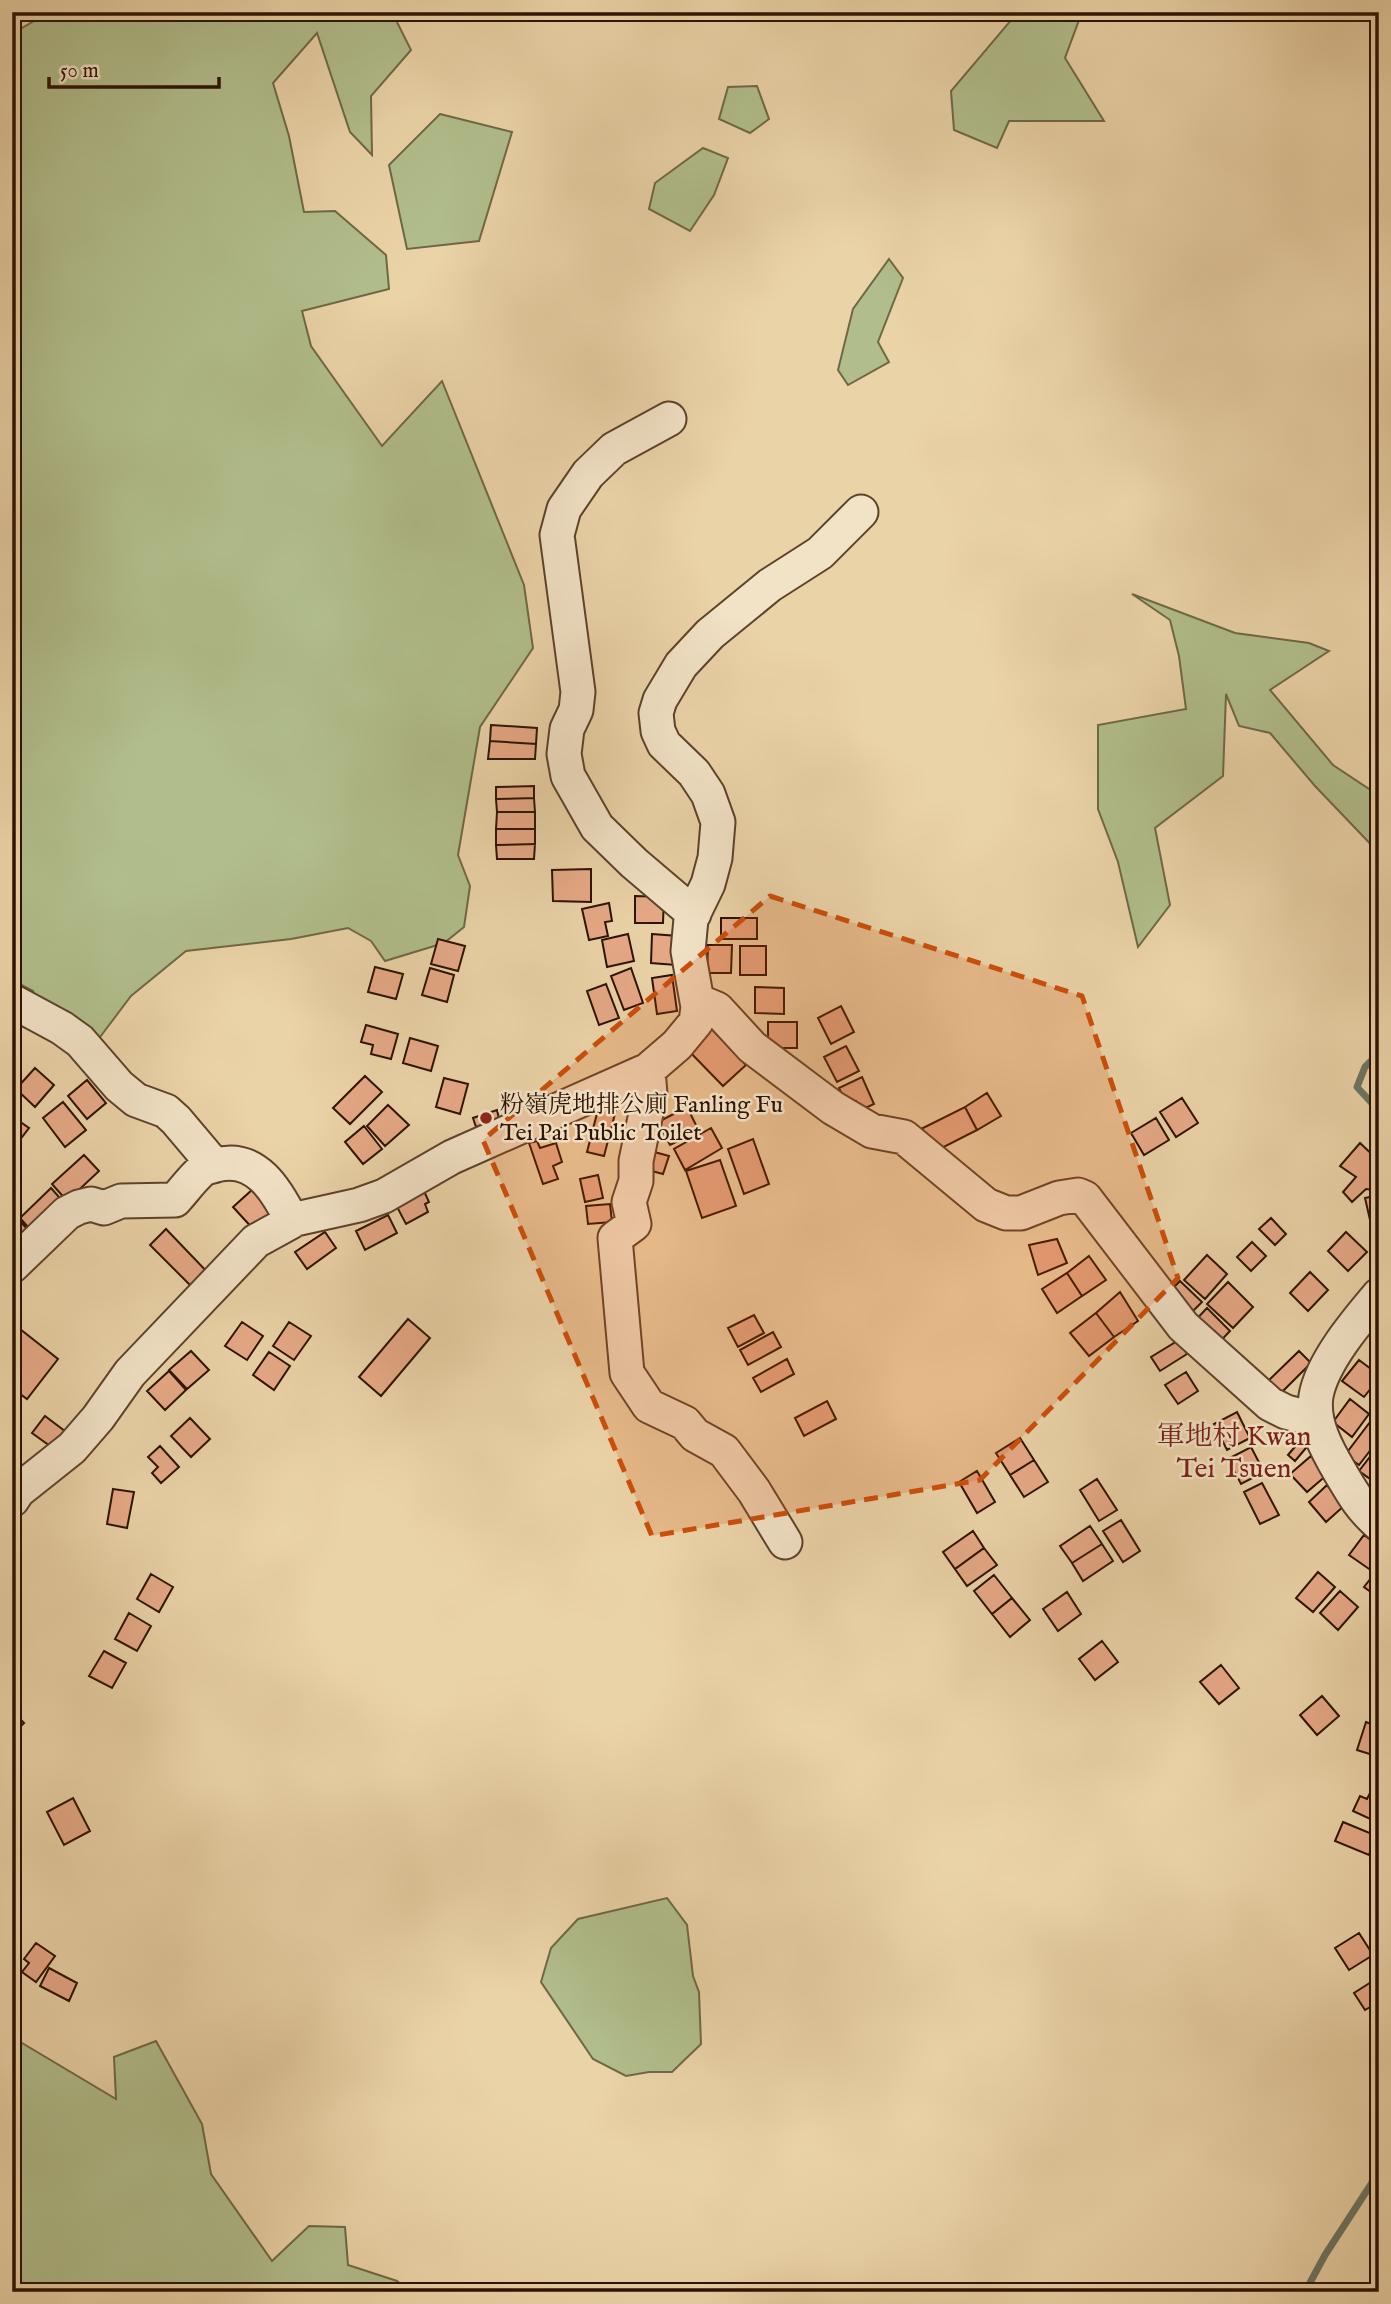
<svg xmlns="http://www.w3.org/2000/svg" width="1391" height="2304" font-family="'IM FELL English','Noto Serif SC',serif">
	<rect width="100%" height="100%" fill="#ebd3a8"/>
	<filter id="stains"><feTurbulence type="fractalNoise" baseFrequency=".00286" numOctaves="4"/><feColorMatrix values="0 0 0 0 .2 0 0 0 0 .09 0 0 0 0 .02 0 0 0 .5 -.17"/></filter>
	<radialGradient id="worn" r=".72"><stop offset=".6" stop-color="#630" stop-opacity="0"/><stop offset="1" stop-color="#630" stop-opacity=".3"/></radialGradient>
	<path fill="#b1be8c" stroke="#6f6846" stroke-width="2" d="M49 12H392L411 50 371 96 372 155 350 132 317 33 273 83 289 136 304 212 335 211 386 255 389 289 302 311 311 346 382 446 442 381 524 585 533 648 480 727 458 855 470 886 464 927 444 943 385 961 371 941 348 928 291 939 186 951 131 996 94 1045 44 1023 33 991 12 980V34Z
		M1018 12H1082L1065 58 1104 121H1009L997 148 954 130 951 91Z
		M757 86 769 119 750 133 719 119 728 87Z
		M440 114 512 132 479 241 407 249 389 165Z
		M703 148 728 158 714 195 690 231 649 209 655 183Z
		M889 259 903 278 878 342 889 362 848 385 838 370 853 309Z
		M1132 594 1235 633 1309 643 1329 651 1270 690 1333 765 1372 791 1379 803V853L1315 786 1270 733 1239 726 1226 694 1223 776 1155 828 1170 905 1138 947 1118 862 1098 809V725L1186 709 1179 656 1170 620Z
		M667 1898 687 1925 693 1976 699 1992 701 2044 672 2072H649L626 2076 593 2059 541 1982 551 1948 578 1919Z
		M12 2037 116 2099 114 2057 156 2041 202 2124 211 2174 272 2261 309 2226 345 2227 348 2265 397 2281 409 2292H12Z"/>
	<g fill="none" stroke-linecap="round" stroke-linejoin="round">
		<path stroke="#6d7664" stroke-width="7" d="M1379 1053 1365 1067 1357 1087 1379 1111
			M1375 1140 1379 1125
			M1305 2292 1325 2255 1379 2172"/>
	</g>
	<path fill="#e7a987" stroke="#2d1201" stroke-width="2" d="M491 725 537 728 536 744 490 741Z
		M490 741 536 744 535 759H488Z
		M534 786V798L496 799V787Z
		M534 798 535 812H497L496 799Z
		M497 812H535V829H496Z
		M496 829H535V844L496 845Z
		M535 844 534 859H497L496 845Z
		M591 869V902L553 901 552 870Z
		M635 896 664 897 663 923H635Z
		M609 903 612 921 605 922 608 936 589 940 582 909Z
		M721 918H757V939H721Z
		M628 934 634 961 607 967 602 940Z
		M652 934 678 936 676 965 651 963Z
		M438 939 465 946 458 971 431 964Z
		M708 945H732L731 973H707Z
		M740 946H766V975H740Z
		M375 967 403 974 396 999 368 992Z
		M430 968 454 975 447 1002 422 995Z
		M631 968 643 1003 624 1010 611 976Z
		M672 975 677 1011 657 1014 652 978Z
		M606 984 619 1018 599 1025 587 991Z
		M755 987 784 988V1014L755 1013Z
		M841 1006 854 1032 831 1044 818 1018Z
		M768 1022H797V1048H768Z
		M706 1023 746 1065 723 1086 683 1045Z
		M366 1025 398 1034 391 1059 371 1054 373 1045 361 1042Z
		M410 1038 438 1046 431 1071 403 1063Z
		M846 1046 859 1071 837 1082 824 1057Z
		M35 1068 54 1085 35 1107 16 1089Z
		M365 1076 382 1092 350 1124 333 1108Z
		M862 1077 874 1104 861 1110 856 1101 847 1105 839 1088Z
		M444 1078 468 1084 460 1114 436 1107Z
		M87 1080 106 1103 87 1119 68 1096Z
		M987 1093 1001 1116 977 1130 965 1107Z
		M1182 1098 1198 1123 1176 1137 1160 1112Z
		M63 1102 86 1130 65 1147 43 1118Z
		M600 1102 617 1106 604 1156 587 1152Z
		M388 1105 409 1125 385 1146 367 1126Z
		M687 1107 699 1131 670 1145 658 1122Z
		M965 1107 977 1130 934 1152 921 1129Z
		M497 1110 499 1119 476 1127 473 1118Z
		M12 1116 29 1128 12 1150Z
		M1156 1118 1169 1140 1144 1155 1131 1133Z
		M364 1126 382 1149 363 1164 345 1142Z
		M711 1128 722 1148 685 1170 674 1149Z
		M753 1139 769 1184 744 1194 728 1149Z
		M537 1141 540 1148 556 1143 562 1162 553 1166 558 1179 543 1184 529 1143Z
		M1360 1143 1379 1161V1184L1373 1190 1366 1189 1352 1202 1343 1192 1356 1177 1340 1166Z
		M647 1150 669 1156 663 1174 644 1169Z
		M84 1155 99 1171 67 1201 52 1184Z
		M720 1160 736 1206 702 1218 686 1171Z
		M598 1175 603 1198 585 1202 580 1179Z
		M51 1188 66 1205 35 1235 20 1218Z
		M253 1189 274 1213 255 1231 233 1207Z
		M424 1191 429 1202 425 1204 428 1212 406 1224 396 1205Z
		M1379 1195V1232L1373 1233 1365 1198Z
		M610 1204 612 1222 588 1224 586 1206Z
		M388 1215 397 1233 365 1250 356 1231Z
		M16 1217 31 1233 12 1250V1220Z
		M1271 1218 1286 1234 1275 1245 1259 1229Z
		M166 1229 212 1277 197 1292 150 1245Z
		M325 1232 336 1248 307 1269 295 1252Z
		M1346 1232 1367 1252 1348 1271 1328 1251Z
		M1057 1239 1067 1263 1038 1275 1029 1245Z
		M1252 1242 1266 1256 1251 1271 1237 1257Z
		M1207 1255 1227 1274 1205 1299 1184 1280Z
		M1089 1256 1106 1280 1082 1296 1067 1273Z
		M1310 1272 1328 1290 1308 1311 1290 1293Z
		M1067 1273 1082 1296 1057 1313 1042 1289Z
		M1180 1281 1202 1302 1186 1318 1165 1296Z
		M1228 1282 1253 1307 1233 1328 1207 1304Z
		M1120 1292 1138 1321 1114 1337 1096 1313Z
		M1207 1308 1230 1331 1213 1349 1190 1326Z
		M1096 1313 1114 1337 1089 1356 1070 1333Z
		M754 1315 764 1333 738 1347 728 1328Z
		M408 1319 430 1338 381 1396 359 1377Z
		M242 1322 263 1336 247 1360 225 1346Z
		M289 1322 311 1336 294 1360 273 1346Z
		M20 1329 58 1359 27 1399 12 1388V1340Z
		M773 1332 781 1347 748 1365 740 1350Z
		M1179 1340 1187 1354 1160 1371 1151 1357Z
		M191 1351 209 1370 187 1389 169 1370Z
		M1299 1351 1311 1363 1277 1397 1264 1385Z
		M269 1352 290 1366 274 1390 253 1375Z
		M787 1359 794 1374 761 1392 753 1378Z
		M1359 1360 1379 1375V1378L1364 1397 1342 1381Z
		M169 1371 186 1390 165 1410 147 1391Z
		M1186 1372 1198 1391 1178 1404 1165 1385Z
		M1350 1399 1369 1414 1352 1437 1333 1422Z
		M827 1401 836 1419 804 1436 795 1418Z
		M1237 1412 1250 1438 1227 1450 1214 1424Z
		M45 1416 74 1438 61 1454 32 1433Z
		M190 1418 210 1439 191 1457 171 1436Z
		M1370 1422 1379 1428V1439L1359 1465 1345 1455Z
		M1304 1436 1311 1442 1295 1461 1288 1455Z
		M1020 1438 1034 1460 1010 1475 996 1453Z
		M1379 1445V1473L1373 1481 1359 1471Z
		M160 1446 179 1467 161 1483 152 1473 158 1467 148 1457Z
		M1251 1447 1264 1472 1241 1484 1228 1459Z
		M1311 1456 1328 1474 1307 1492 1290 1474Z
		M1034 1460 1048 1482 1024 1497 1010 1475Z
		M977 1471 995 1502 977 1513 959 1482Z
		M1097 1479 1117 1510 1099 1521 1080 1490Z
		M1262 1483 1279 1515 1260 1524 1244 1492Z
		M1327 1485 1345 1505 1326 1522 1309 1502Z
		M113 1489 134 1492 127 1528 107 1524Z
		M1121 1520 1140 1551 1123 1562 1103 1531Z
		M1090 1526 1102 1544 1072 1563 1060 1546Z
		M973 1531 984 1548 955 1569 943 1552Z
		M1364 1535 1379 1546V1562L1372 1571 1349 1555Z
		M1102 1544 1113 1561 1083 1581 1072 1563Z
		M984 1548 997 1565 967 1586 955 1569Z
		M1379 1568V1598L1364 1587Z
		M1318 1572 1335 1587 1313 1612 1296 1598Z
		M151 1574 173 1587 159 1612 137 1599Z
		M994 1575 1012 1598 992 1614 974 1591Z
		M1340 1591 1358 1607 1338 1630 1320 1613Z
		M1067 1592 1081 1614 1058 1631 1043 1609Z
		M1012 1598 1030 1620 1010 1637 992 1614Z
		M129 1613 151 1626 137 1651 115 1639Z
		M1102 1641 1118 1662 1095 1680 1079 1659Z
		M104 1651 126 1663 112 1688 89 1676Z
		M1221 1665 1239 1688 1219 1704 1200 1682Z
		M1322 1696 1339 1716 1317 1735 1300 1715Z
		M12 1711 24 1723 12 1735Z
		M1366 1722 1379 1727V1757L1357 1750Z
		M1373 1787 1379 1790V1823L1353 1811 1360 1796 1367 1799Z
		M73 1798 90 1831 64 1845 47 1812Z
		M1343 1822 1377 1836 1369 1855 1335 1841Z
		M1359 1933 1373 1955 1349 1970 1335 1948Z
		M36 1943 55 1956 36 1982 22 1972 29 1963 24 1959Z
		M49 1968 77 1983 69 2001 40 1986Z
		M1379 1977V2002L1365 2010 1354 1993Z"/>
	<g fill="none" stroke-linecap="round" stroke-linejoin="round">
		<defs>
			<path id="minor" d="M669 419 614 449 588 474 564 509 557 535 578 692 576 710 567 729 564 754 568 776 597 827 634 863 694 914
				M12 1001 62 1028 80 1041 119 1086 136 1100 166 1111 176 1120 214 1165
				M698 1007 705 1004 717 1009 752 1047 833 1108 872 1131 904 1137 986 1205 1006 1213H1021L1059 1198 1078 1195 1085 1198 1183 1326 1270 1404 1286 1412 1317 1420
				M648 1070 650 1094 636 1161V1181L629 1202 634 1224 615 1238 627 1373 649 1406 685 1423 695 1435 724 1451 754 1491 785 1542
				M12 1266 67 1213 79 1207 91 1204 104 1208 121 1201 175 1200C184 1190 192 1179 201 1171 205 1167 211 1167 216 1165 256 1154 277 1191 292 1221
				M1379 1295C1357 1321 1322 1362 1316 1396 1312 1423 1327 1450 1340 1472 1353 1494 1360 1507 1379 1524
				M12 1500 18 1491 72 1448 98 1418 130 1373 256 1241 296 1219 359 1205 384 1196 452 1157 648 1070 677 1045 696 1022 698 1007 688 951 691 919 708 884 715 858 718 822 708 794 694 773 664 744 658 731 656 713 660 700 681 665 710 634 770 585 820 553 861 512"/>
		</defs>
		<use href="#minor" stroke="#5c422b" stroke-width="37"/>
		<use href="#minor" stroke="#f2e2c6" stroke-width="33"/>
	</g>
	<path fill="#cc4e0a" fill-opacity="0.2" stroke="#cc4e0a" stroke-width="5" stroke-dasharray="14 9" stroke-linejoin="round" d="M770 896 1082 996 1178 1278 980 1480 652 1536 483 1140Z"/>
	<circle fill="#8f2418" stroke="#f2e2c6" stroke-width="2.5" cx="486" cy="1118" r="7"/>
	<g text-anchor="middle" stroke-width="5" stroke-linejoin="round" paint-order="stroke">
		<g font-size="24" fill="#2d1201" stroke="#f2e2c6" text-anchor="start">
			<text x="500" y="1112">粉嶺虎地排公廁 Fanling Fu<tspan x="500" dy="28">Tei Pai Public Toilet</tspan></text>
		</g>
		<g font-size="28" fill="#7a1f14" stroke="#f2e2c6">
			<text x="1234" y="1445">軍地村 Kwan<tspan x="1234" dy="32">Tei Tsuen</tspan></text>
		</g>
	</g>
	<rect width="1391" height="2304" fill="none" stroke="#ebd3a8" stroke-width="42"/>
	<rect x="14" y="14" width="1363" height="2276" fill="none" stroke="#2d1201" stroke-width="3.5"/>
	<rect x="21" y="21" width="1349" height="2262" fill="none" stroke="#2d1201" stroke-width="2"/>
	<path d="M49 77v10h170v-10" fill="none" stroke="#2d1201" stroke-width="3.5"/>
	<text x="60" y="77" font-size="21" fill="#2d1201" stroke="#f2e2c6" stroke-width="5" paint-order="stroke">50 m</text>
	<rect width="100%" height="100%" filter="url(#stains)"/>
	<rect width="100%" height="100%" fill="url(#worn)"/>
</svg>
